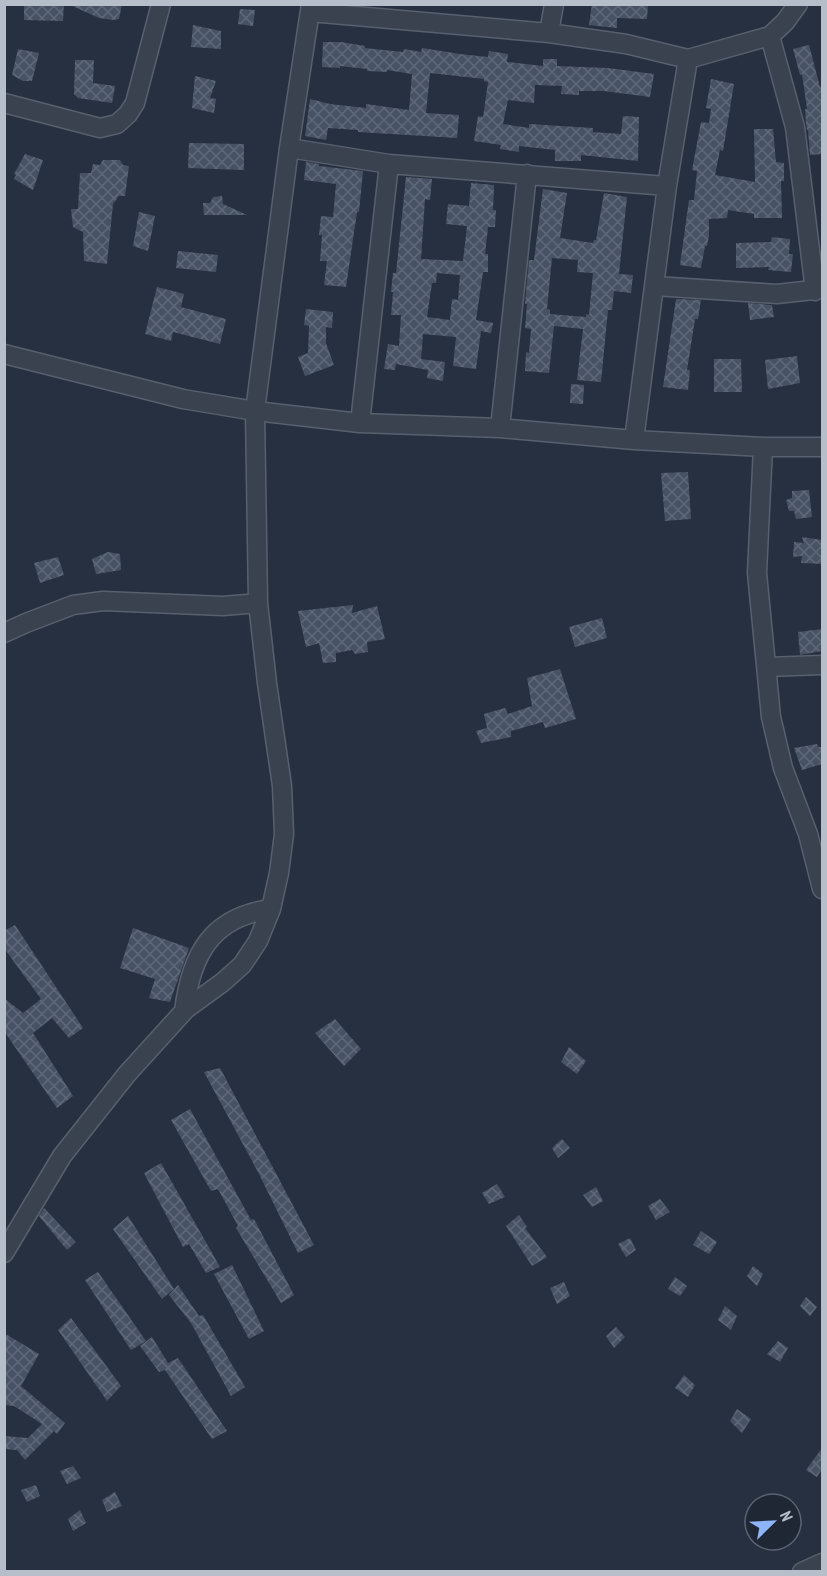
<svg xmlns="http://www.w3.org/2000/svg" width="827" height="1576" font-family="'PT Sans Narrow',sans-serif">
	<defs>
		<pattern id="building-cross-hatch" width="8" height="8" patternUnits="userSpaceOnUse" patternTransform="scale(1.5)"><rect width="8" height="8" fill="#475264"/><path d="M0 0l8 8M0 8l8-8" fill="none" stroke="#5f6979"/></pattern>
	</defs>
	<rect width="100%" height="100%" fill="#263040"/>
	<path fill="url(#building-cross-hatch)" fill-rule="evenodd" d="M24 4H64L63 21 24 20Z
		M68 4H122L119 19 113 20 99 18Z
		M592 4H648L647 19 617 18V28L589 25Z
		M240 9 255 10 253 26 238 24Z
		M193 25 221 31V49L191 47Z
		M323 42H341L365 46V48L403 52 404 49 421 52 422 48 460 54 488 57 489 51 508 54 507 62 543 66V59H557V66L608 68 654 74 650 97 604 91H579V95L561 94 562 86 535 85 534 103 508 100 503 124 529 128V124L593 128V132L621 134 623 116 639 117 638 161 581 155V161H555V150L519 146V152L500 149 501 145 474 141 478 116 483 117 488 82 484 81V79L430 73 426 113 459 115 457 138 358 132V130L328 128 326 140 305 136 310 99 330 104 366 108V104L409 110 412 74 387 70V72L367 71V69L340 66V68L322 67Z
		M809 45 820 87 822 86V154L810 155 808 130H807L806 123 805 109H807L802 74 800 75 793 49Z
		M18 49 39 53 32 81H23L12 75Z
		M75 60H94L93 83 115 86 112 103 78 98 74 94Z
		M195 76 216 81 210 98 216 99 214 113 192 108Z
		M711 79 734 84 723 151 720 150 715 175 755 182 754 129H773L776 162 784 163V181H781L782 218H754V214L728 210 727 218 709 219V236L707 246H705L701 268 680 265 689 200H694L697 171 692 170 701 122 709 123 711 109 706 108Z
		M189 143 244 144V170L188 168Z
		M25 154 43 160 33 190 14 179 16 175 14 174Z
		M103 160H120L123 165 129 166 125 196H119L113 204 107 264 84 261 83 232 73 227 71 209H78L80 173H91L93 164 100 165Z
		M306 162 319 164V166L363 171 359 212H357L346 287 324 285 327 261H320L322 235H319L321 216 333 217 336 184 304 180Z
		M406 177 432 179 430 200 425 199 421 259 463 261 467 226 446 224 448 204 469 206 471 183 494 185 493 210H496L495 227H488L485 254H488V272H483L476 320 493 323 491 333 481 331 476 369 453 366 456 337 423 334 421 359 445 362 443 381 427 378 428 370 396 364 395 370 384 369 388 344 399 346 401 315H391L393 292H391L393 273H396ZM437 273 460 275 458 300 452 299 450 320 427 317 432 283H436Z
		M543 189 567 193 560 238 593 243 594 240H596L604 193 627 197 619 274 633 275 631 293 614 291 612 310H608L601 382 577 380 583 329 554 326 549 373 525 371 526 352 529 353 531 329 525 328 527 304H525L529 260H534ZM552 258 578 260 577 272 593 273 589 315 586 314V317L550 314V310L547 309Z
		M222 196 223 204 247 215H204L203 203H210L213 197Z
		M139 212 155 216 148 251 133 246Z
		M772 237 790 239 789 254H793L791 272 768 270 769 267 736 268V243L771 242Z
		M178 251 218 255 216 272 176 268Z
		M157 287 184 294 181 307 226 319 220 344 173 332 171 341 145 334Z
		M676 299 701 300 698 319H695L687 370H690L688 390 663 387Z
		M748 303 772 305 774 317 750 320Z
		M306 309 333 312 332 328 326 327V343L334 365 305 376 298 357 308 353 309 326 304 325Z
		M797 356 800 383 768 389 765 360Z
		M714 359H741L742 392H714Z
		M571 384 584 385 583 404 570 403Z
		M688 472 691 519 665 521 661 473Z
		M809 490 812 517 796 519 794 511H789L786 500 792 498V491Z
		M802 537 822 540V564L801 563 802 556 793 557 794 542 804 543Z
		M108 552 120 554 121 570 96 574 92 559Z
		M58 557 64 575 40 583 34 563Z
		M353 605 352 613 377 606 385 639 367 642 368 652 355 654 352 650 336 653V662L323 663 319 643 306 647 298 611Z
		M602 618 607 638 575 647 569 627Z
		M822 629V651L800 655 798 632Z
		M560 669 576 719 545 728 543 722 511 731V737L481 743 476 731 487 728 484 714 505 708 508 714 532 706 527 678Z
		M817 744 818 747H822V764L802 770 794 748Z
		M15 925 83 1028 69 1038 52 1018 33 1033 73 1096 57 1108 4 1031V998L23 1013 41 999 4 948V931Z
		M133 928 189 948 170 1002 149 998 155 979 120 968Z
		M335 1019 361 1049 344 1066 315 1033Z
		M569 1047 586 1061 577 1074 561 1062Z
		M220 1068 314 1245 298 1253 258 1172 204 1072Z
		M190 1109 251 1220 254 1219 294 1295 281 1303 236 1228 238 1226 218 1189 211 1191 171 1120Z
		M562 1139 570 1148 558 1158 552 1148Z
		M161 1163 220 1267 206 1273 189 1244 183 1247 144 1173Z
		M497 1184 505 1197 489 1204 482 1193Z
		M596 1187 603 1201 592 1207 583 1195Z
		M660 1199 670 1212 656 1220 648 1206Z
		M44 1208 76 1242 67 1250 39 1216Z
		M519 1215 527 1227 525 1228 547 1257 532 1266 506 1226Z
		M128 1216 174 1289 162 1299 113 1229Z
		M701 1231 717 1242 709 1254 693 1245Z
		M630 1238 636 1250 626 1257 618 1244Z
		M232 1265 264 1331 249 1339 214 1274Z
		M753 1266 763 1274 757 1286 747 1276Z
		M98 1272 146 1341 131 1350 85 1280Z
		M675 1277 687 1286 680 1296 668 1289Z
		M564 1282 570 1296 557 1304 550 1288Z
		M178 1285 199 1316 203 1315 245 1387 231 1396 191 1323 169 1295Z
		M806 1297 817 1307 810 1316 800 1306Z
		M725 1306 737 1316 731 1330 718 1320Z
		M71 1318 121 1386 107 1401 58 1330Z
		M616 1327 625 1337 614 1348 606 1336Z
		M4 1333 39 1354 21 1386 65 1423 57 1434 54 1431 25 1460 17 1450 4 1449V1436L28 1438 42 1424 14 1406 4 1405Z
		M152 1337 168 1363 178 1358 227 1431 212 1439 165 1370 159 1372 140 1346Z
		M778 1341 788 1348 780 1362 767 1354Z
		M684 1375 695 1385 688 1397 675 1388Z
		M737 1409 751 1419 742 1433 730 1421Z
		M822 1448V1469L817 1477 806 1470Z
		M73 1466 81 1478 67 1484 60 1471Z
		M36 1485 40 1496 27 1502 21 1490Z
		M115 1492 122 1506 107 1512 102 1500Z
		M80 1510 86 1523 73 1531 68 1519Z"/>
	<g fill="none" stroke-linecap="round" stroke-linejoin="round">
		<defs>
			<path id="minor" d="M310 12 549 33 626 44 688 59 770 36 785 22 798 4
				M549 33 554 4
				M770 36 795 127 815 291
				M4 103 100 128 117 124 128 114 135 103 161 4
				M289 148 389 164 667 186
				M655 286 777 294 822 289
				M4 354 183 399 255 411 360 423 500 428 634 440 763 447H822
				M360 423 389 164
				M500 428 527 174
				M634 440 667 186 688 59
				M763 447 757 573 771 717 783 768 808 834 822 889
				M4 633 26 623 73 605 103 601 223 606 258 603
				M767 667 822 665
				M184 1011C191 955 211 917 271 909
				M4 1253 62 1156 127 1074 186 1009 223 982 242 965 258 941 271 909 279 873 284 834 282 786 267 683 258 603 255 411 289 148 311 4
				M802 1572 822 1563"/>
		</defs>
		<use href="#minor" stroke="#58606d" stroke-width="21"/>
		<use href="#minor" stroke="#3a4250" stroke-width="18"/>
	</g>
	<rect width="827" height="1576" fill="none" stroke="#b6beca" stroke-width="12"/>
	<g transform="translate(773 1522) rotate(66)"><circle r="28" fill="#1f2735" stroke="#5b6371" stroke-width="1.5"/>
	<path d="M0-4.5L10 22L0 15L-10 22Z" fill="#8eb5f7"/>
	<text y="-9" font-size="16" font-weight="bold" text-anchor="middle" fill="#b6beca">N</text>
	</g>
</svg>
